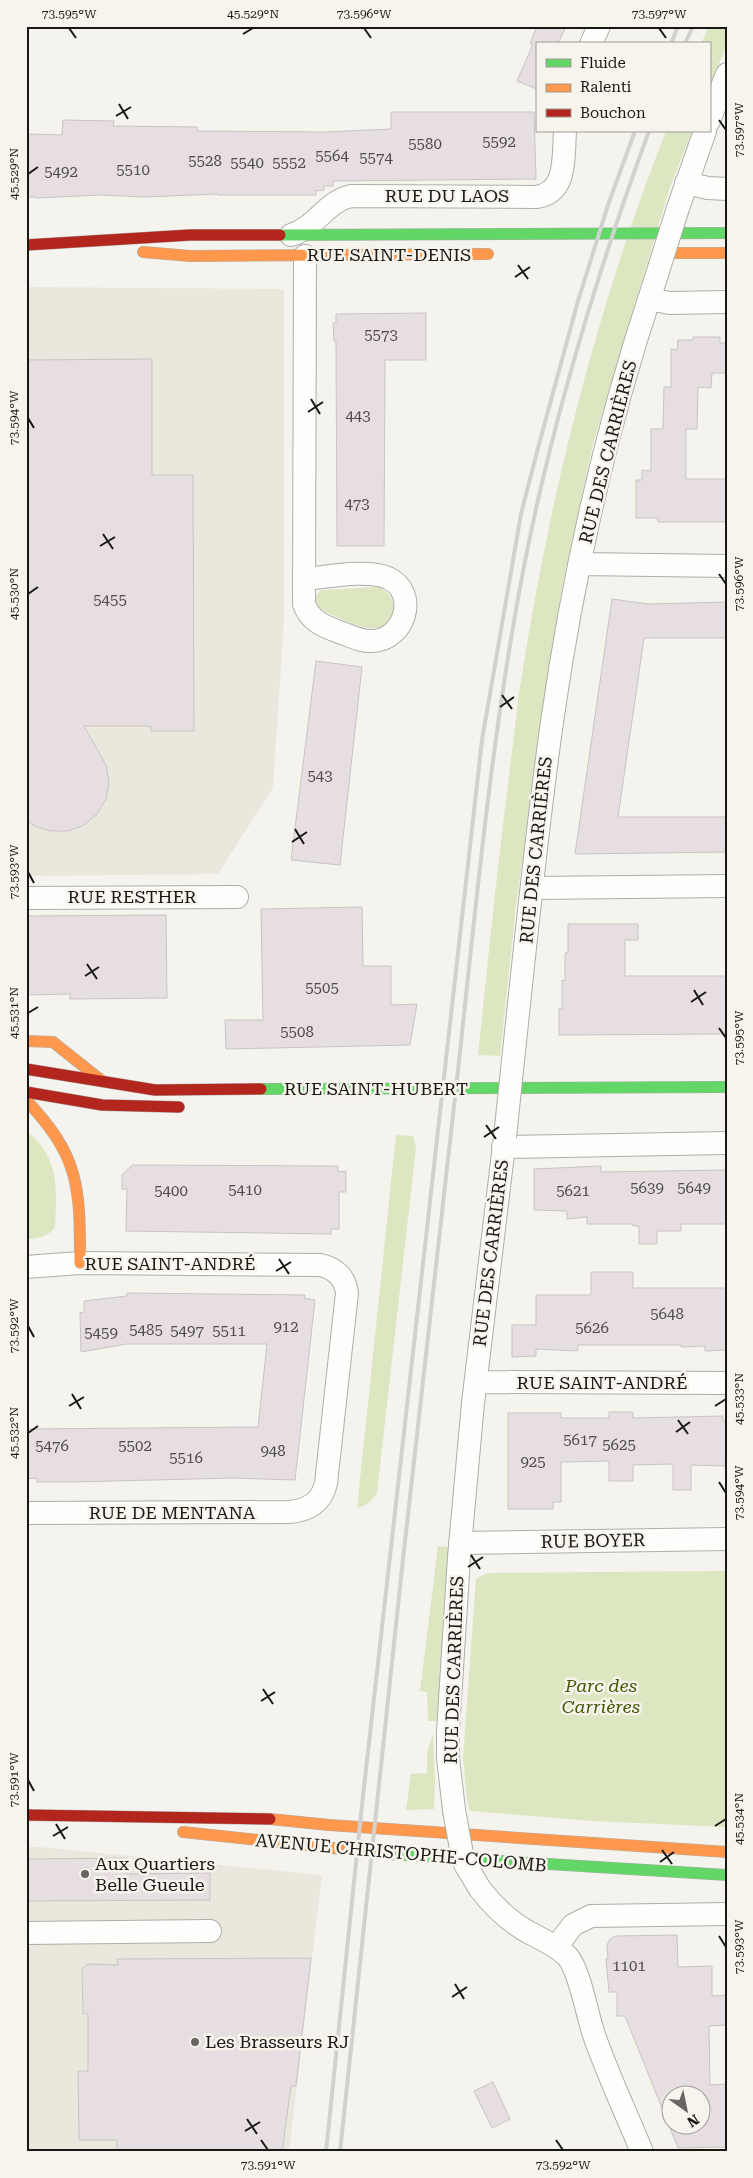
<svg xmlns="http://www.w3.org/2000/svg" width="753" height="2178" font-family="'Roboto Serif',serif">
	<rect width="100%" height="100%" fill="#f4f3ee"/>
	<path fill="#eae8dd" d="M26 287 284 289V621L273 788 218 874 26 876Z
		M26 1847H39L322 1875 289 2152H26Z"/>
	<path fill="#dce7c1" d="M709 26H727V44L709 88V44H701Z
		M666 131H692L670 187 593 444 562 587 516 905 500 1056 478 1055C488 959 498 863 510 767 514 740 516 713 520 687 549 498 596 309 666 131Z
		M378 587C399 595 401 625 376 628 362 630 335 616 321 610L316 605 314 598 321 590Z
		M26 1131C60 1156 57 1190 55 1227 48 1237 37 1239 26 1239Z
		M396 1135 413 1136 416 1147 377 1493C372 1500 367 1506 357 1508Z
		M438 1546 450 1547 438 1721H428L427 1692 420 1691Z
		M727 1571V1827L592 1821 470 1811 467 1800 463 1757 476 1579 488 1573Z
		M433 1733 435 1780 434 1809 406 1810 411 1774 427 1773V1753Z"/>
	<path fill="#e7dee2" stroke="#c7c5c4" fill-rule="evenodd" d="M537 26H566L558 44H537V89L517 81 533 44H530Z
		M391 112H534L536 179 333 181V186H324V190L316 191V195H218V194L145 197 102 195 35 198V197H26L27 134 62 135 63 120 114 121 113 126 197 127 198 131 325 132 391 129Z
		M426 313V360H385L384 546H337L336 341H334L333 323H336V314Z
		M693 337H720V343H727V373H712L711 388 698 387 697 429H686V479H727V522H658V518H636V480H642V470L651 471V429H663L664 387H671V349L677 350 678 340H693Z
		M152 359V475H193L194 731H151V726H84L106 765 109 782 106 799 97 814 84 825 68 831H51L34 826 26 819V360Z
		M612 599 648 604 727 602V638H644L618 817H727V852L575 854Z
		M316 661 362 667 340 865 291 860Z
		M362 907 363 966H391V1005L417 1004 410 1045 226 1049 225 1020H263L261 909Z
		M166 915 167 998 70 999V994L26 995V916Z
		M568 924H638V940H625V976H727V1034L559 1035V1009H562V980L565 981V953L568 952Z
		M132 1165 338 1166V1172L346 1171V1192H339V1229H331V1234L126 1231 127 1189H122V1175Z
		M601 1166V1172L727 1170V1224H681V1231H657V1244H639V1226H633V1224H587V1217L567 1219V1211L534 1210V1169Z
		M591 1272H633V1288H727V1350L705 1351V1346L681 1347V1345H578V1350L576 1351 536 1349V1356L512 1357V1325H536V1295H591Z
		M127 1293 305 1295 304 1298 315 1300 295 1480 233 1478 73 1482H37V1478L26 1479V1429L258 1427 267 1344H127L81 1352 80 1313 84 1312V1301L127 1296Z
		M609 1412H633V1418L723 1416V1421H727L725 1466 691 1465V1490H673V1464L633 1465V1481H609V1461L561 1462V1502H553V1509H508V1413H561V1418H609Z
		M127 1858V1874L210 1873V1900L26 1901V1859Z
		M677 1935 678 1967 712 1966V1996L727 1995V2025L709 2026 710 2085 727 2084V2147L678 2148 625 2016H617V1992H609L606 1959H608L607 1945 610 1939 616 1936ZM670 2096H700V2126H670Z
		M311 1958 296 2086H291L282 2152H117V2140H79L78 2071H88V2014H83L82 1969 88 1964 118 1965 117 1959Z
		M493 2082 510 2119 492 2128 474 2091Z"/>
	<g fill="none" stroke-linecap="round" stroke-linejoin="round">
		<defs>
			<path id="street" d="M591 44 599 26
				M709 121 727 74
				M686 183 708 188 727 189
				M678 208 705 131
				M291 235C315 228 327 201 351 196L536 197C568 193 563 156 565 131
				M649 299 670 303 727 302
				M580 564 727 566
				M305 579C328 577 367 569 388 578 420 593 404 641 372 641 361 642 349 635 339 632 323 626 310 621 304 604L305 256
				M532 888 727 886
				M26 898 237 897
				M513 1061C525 948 536 835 552 722 573 575 606 427 653 287
				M503 1147 727 1143
				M26 1267 80 1263 320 1265C335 1268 345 1277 347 1293L326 1483C322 1503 307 1511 288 1512L26 1513
				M477 1382 727 1383
				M460 1543 727 1539
				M454 1810 448 1758V1732L459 1557 473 1403 505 1137
				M480 1889C493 1906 509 1921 528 1932 541 1939 556 1945 567 1956 580 1970 587 2015 594 2035 608 2075 626 2113 642 2152
				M26 1933 210 1931
				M556 1947 573 1925 591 1916 727 1914"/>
			<path id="fast" d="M280 235 727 233
				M261 1089 727 1087
				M388 1854 727 1875"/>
			<path id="slow" d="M143 252 190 256 488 254
				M668 253H727
				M26 1041 53 1042 102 1081
				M26 1100C80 1157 80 1187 80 1263
				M270 1819 329 1825 727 1852
				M183 1832 388 1854"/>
			<path id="jam" d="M26 245 190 235H280
				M26 1069 155 1090 261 1089
				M26 1092 102 1105 179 1107
				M26 1815 270 1819"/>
		</defs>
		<use href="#street" stroke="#adada9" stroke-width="24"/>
		<use href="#fast" stroke="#adada9" stroke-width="12"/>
		<use href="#slow" stroke="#adada9" stroke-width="12"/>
		<use href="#jam" stroke="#adada9" stroke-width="12"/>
		<use href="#street" stroke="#fdfdfc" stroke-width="22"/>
		<use href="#fast" stroke="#63d668" stroke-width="11"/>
		<use href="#slow" stroke="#ff974d" stroke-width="11"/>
		<use href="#jam" stroke="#b3261e" stroke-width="11"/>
		<path stroke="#d1d1cf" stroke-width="4" d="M671 44 678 26
			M685 44 693 26
			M326 2152 362 1805 482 740 521 514 538 448 578 301 608 205 635 131
			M340 2152C374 1820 410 1490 448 1159 469 982 483 803 513 627 541 458 590 292 649 131"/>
		<defs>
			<path id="street-bridge" d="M653 287 678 208
				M505 1137 513 1061
				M454 1810 462 1854 465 1864 480 1889"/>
		</defs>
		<use href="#street-bridge" stroke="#adada9" stroke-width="24" stroke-linecap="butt"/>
		<use href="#street-bridge" stroke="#fdfdfc" stroke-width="22"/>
	</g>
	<path fill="none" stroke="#191815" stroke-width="2" d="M69 28 76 38M364 28 371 38M659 28 666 38M243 34 253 28M119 104 128 119M116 116 131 107M719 120 726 130M28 174 38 167M518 265 528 279M515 277 530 267M311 399 320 414M308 412 323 402M28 418 34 428M103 534 113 549M100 546 115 537M719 574 726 584M28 594 38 587M502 695 512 709M500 707 514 697M295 829 304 844M292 842 307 832M28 872 34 883M87 964 97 979M85 976 99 967M694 990 703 1005M691 1002 706 992M28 1013 38 1007M719 1028 726 1038M486 1125 496 1139M484 1137 499 1127M279 1259 289 1274M276 1271 291 1262M28 1326 34 1337M72 1394 81 1409M69 1406 84 1397M715 1406 726 1399M678 1420 688 1434M676 1432 690 1422M28 1433 38 1426M719 1482 726 1493M471 1555 480 1569M468 1567 483 1557M263 1689 273 1704M261 1701 275 1692M28 1780 34 1791M56 1824 65 1839M715 1826 726 1819M53 1836 68 1827M662 1850 672 1864M660 1862 674 1852M719 1936 726 1947M455 1984 464 1999M452 1997 467 1987M247 2119 257 2134M245 2131 260 2122M261 2140 268 2150M556 2140 563 2150"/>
	<g fill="#666561" stroke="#f6f4ec" stroke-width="2">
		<circle cx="85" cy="1874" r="5"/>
		<circle cx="195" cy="2042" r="5"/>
	</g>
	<g text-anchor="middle" stroke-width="5" stroke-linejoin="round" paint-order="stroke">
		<g font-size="15" fill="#4f4c4a">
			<text x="499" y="147">5592</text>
			<text x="425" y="149">5580</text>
			<text x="332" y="161">5564</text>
			<text x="376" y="163">5574</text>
			<text x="205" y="166">5528</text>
			<text x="247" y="168">5540</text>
			<text x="289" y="168">5552</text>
			<text x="133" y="175">5510</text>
			<text x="61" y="177">5492</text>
			<text x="381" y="340">5573</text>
			<text x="358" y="421">443</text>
			<text x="357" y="509">473</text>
			<text x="110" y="605">5455</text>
			<text x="320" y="781">543</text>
			<text x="322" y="993">5505</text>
			<text x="297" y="1037">5508</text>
			<text x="647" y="1193">5639</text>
			<text x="694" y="1193">5649</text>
			<text x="245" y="1195">5410</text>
			<text x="171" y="1196">5400</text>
			<text x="573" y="1196">5621</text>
			<text x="667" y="1319">5648</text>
			<text x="286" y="1332">912</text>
			<text x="592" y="1333">5626</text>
			<text x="146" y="1335">5485</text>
			<text x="187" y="1336">5497</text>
			<text x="229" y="1336">5511</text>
			<text x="101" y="1338">5459</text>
			<text x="580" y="1445">5617</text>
			<text x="619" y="1450">5625</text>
			<text x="52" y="1451">5476</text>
			<text x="135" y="1451">5502</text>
			<text x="273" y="1456">948</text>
			<text x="186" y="1463">5516</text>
			<text x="533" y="1467">925</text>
			<text x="629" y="1971">1101</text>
		</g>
		<g font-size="18" fill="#191815" stroke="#f6f4ec">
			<text x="447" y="202">RUE DU LAOS</text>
			<text x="389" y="261">RUE SAINT-DENIS</text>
			<text transform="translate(608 452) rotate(-76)" y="6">RUE DES CARRIÈRES</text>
			<text transform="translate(536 850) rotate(-84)" y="6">RUE DES CARRIÈRES</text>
			<text x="132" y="903">RUE RESTHER</text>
			<text x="376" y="1095">RUE SAINT-HUBERT</text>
			<text transform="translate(491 1253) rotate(-83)" y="6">RUE DES CARRIÈRES</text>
			<text x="170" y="1270">RUE SAINT-ANDRÉ</text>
			<text x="602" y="1389">RUE SAINT-ANDRÉ</text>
			<text x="172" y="1519">RUE DE MENTANA</text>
			<text transform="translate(593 1541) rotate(-1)" y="6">RUE BOYER</text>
			<text transform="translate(454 1670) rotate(-88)" y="6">RUE DES CARRIÈRES</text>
			<text transform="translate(401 1853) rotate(5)" y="6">AVENUE CHRISTOPHE-COLOMB</text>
		</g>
		<g font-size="18" font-style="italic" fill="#455707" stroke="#f6f4ec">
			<text x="601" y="1692">Parc des<tspan x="601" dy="21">Carrières</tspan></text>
		</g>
		<g font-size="18" fill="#191815" stroke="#f6f4ec" text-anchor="start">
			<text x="95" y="1870">Aux Quartiers<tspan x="95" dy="21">Belle Gueule</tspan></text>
			<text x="205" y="2048">Les Brasseurs RJ</text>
		</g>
	</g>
	<rect width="753" height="2178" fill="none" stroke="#f6f4ec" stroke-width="55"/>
	<rect x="536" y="42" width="175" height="90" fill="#f6f4ec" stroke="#9e9c96"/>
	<rect x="546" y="59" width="25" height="8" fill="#63d668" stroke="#9e9c96"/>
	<text x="580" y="68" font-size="15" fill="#191815">Fluide</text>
	<rect x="546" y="84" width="25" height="8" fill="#ff974d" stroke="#9e9c96"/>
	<text x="580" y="92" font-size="15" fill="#191815">Ralenti</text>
	<rect x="546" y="109" width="25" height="8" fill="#b3261e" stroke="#9e9c96"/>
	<text x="580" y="118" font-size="15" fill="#191815">Bouchon</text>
	<g transform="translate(686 2110) rotate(147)"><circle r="24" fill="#f6f4ec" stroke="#9e9c96"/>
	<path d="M0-4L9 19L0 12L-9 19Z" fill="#666561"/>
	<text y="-8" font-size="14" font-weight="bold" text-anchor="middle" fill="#191815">N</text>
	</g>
	<rect x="28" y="28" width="698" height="2122" fill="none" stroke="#191815" stroke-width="2"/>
	<g font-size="12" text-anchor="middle" fill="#191815">
		<text x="69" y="18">73.595°W</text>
		<text x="253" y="18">45.529°N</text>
		<text x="364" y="18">73.596°W</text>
		<text x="659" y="18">73.597°W</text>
		<text transform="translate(739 130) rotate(-90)" y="4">73.597°W</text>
		<text transform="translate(14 174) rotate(-90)" y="4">45.529°N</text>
		<text transform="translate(14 418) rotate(-90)" y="4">73.594°W</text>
		<text transform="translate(739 584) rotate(-90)" y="4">73.596°W</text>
		<text transform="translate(14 594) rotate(-90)" y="4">45.530°N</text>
		<text transform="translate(14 872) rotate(-90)" y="4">73.593°W</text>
		<text transform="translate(14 1013) rotate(-90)" y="4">45.531°N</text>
		<text transform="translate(739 1038) rotate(-90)" y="4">73.595°W</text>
		<text transform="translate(14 1326) rotate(-90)" y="4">73.592°W</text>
		<text transform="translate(739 1399) rotate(-90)" y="4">45.533°N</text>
		<text transform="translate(14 1433) rotate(-90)" y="4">45.532°N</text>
		<text transform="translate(739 1493) rotate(-90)" y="4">73.594°W</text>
		<text transform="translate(14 1780) rotate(-90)" y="4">73.591°W</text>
		<text transform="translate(739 1819) rotate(-90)" y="4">45.534°N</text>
		<text transform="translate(739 1947) rotate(-90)" y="4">73.593°W</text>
		<text x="268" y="2169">73.591°W</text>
		<text x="563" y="2169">73.592°W</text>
	</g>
</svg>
